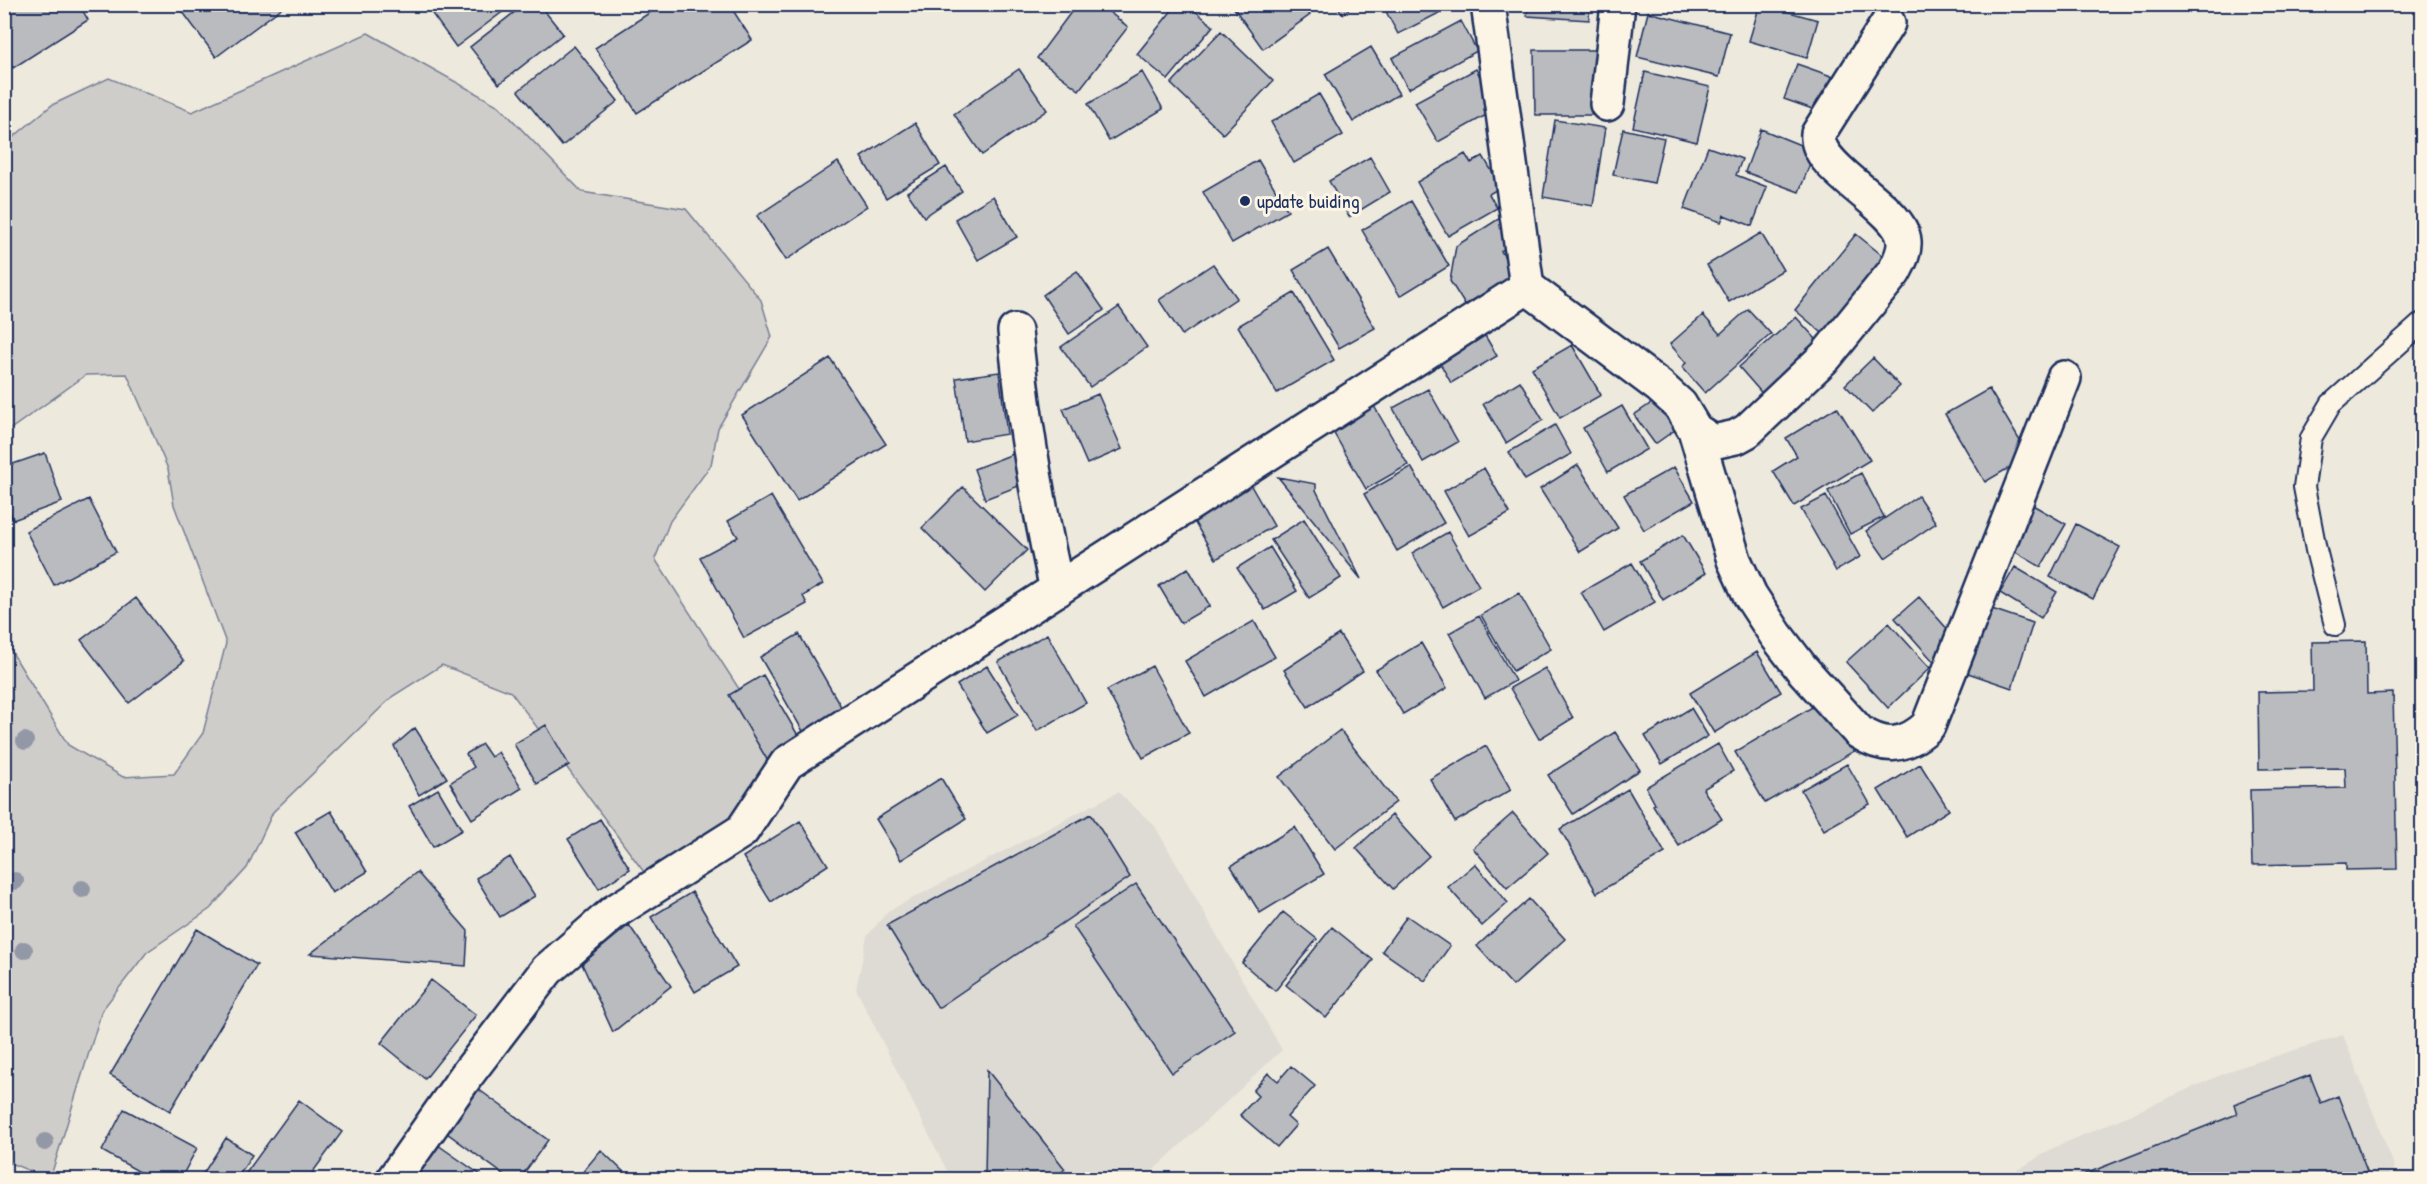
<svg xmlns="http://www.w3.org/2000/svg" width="2427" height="1184" font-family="'Patrick Hand',sans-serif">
	<rect width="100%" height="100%" fill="#eee9dd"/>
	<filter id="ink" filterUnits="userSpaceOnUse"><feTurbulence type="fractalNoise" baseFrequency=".0167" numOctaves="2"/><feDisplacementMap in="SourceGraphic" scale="12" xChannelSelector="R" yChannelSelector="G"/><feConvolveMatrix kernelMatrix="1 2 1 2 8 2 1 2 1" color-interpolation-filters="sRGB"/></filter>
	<g filter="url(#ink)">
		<path fill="#dedbd4" d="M1118 792 1155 826 1282 1050 1144 1179H951L856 989 867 936 888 911Z
			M2343 1035 2395 1168 2385 1180H1995L2021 1168 2053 1148 2237 1068Z"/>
		<path fill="#cfcdca" stroke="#757e94" stroke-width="1.5" d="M368 33 499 106 582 192 686 209 761 300 772 337 718 428 711 465 670 521 655 559 787 763 742 831 655 887 511 692 442 665 393 696 273 812 247 868 210 909 147 952 102 1010 50 1179 5 1161 4 639 68 745 123 777 174 774 203 733 226 643 174 505 168 469 127 374 86 375 5 433V144L52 105 109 78 192 112Z"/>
		<path fill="#babbbe" stroke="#1b2f5e" stroke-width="1.5" d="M4 4H79L88 20 13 68 4 55Z
			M177 4H287L216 57Z
			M425 4H513L456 47Z
			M525 4H539L563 34 499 84 470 47Z
			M663 4H729L752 40 637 113 595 48Z
			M1077 4H1099L1128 27 1079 90 1037 58Z
			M1177 4H1187L1213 26 1168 80 1137 54Z
			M1231 4H1302L1310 15 1263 49Z
			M1335 4H1354L1343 14Z
			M1382 4H1442L1445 10 1398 34Z
			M1528 4H1590L1589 20 1527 16Z
			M1682 4H1700L1698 10Z
			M1760 4 1818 20 1807 58 1749 41Z
			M1648 12 1730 33 1719 77 1637 57Z
			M1461 21 1477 51 1408 89 1392 58Z
			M1221 31 1273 81 1223 134 1171 84Z
			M574 46 618 101 562 146 518 91Z
			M1371 47 1399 94 1353 122 1325 74Z
			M1534 50H1600L1601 115H1535Z
			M1797 64 1834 77 1821 112 1784 99Z
			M1019 69 1047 110 982 155 954 114Z
			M1476 69 1497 109 1438 142 1415 102Z
			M1142 72 1163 109 1109 141 1088 104Z
			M1645 72 1710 87 1697 142 1633 127Z
			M1319 94 1343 135 1294 163 1271 122Z
			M1555 120 1605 128 1593 206 1543 197Z
			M915 123 940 165 886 198 861 157Z
			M1623 129 1664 138 1654 183 1613 175Z
			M1761 129 1815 151 1799 192 1745 172Z
			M1708 147 1742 159 1736 175 1767 187 1752 226 1724 215 1721 222 1684 209Z
			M1465 154 1471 163 1483 156 1501 187 1489 194 1497 208 1448 236 1417 182Z
			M1370 157 1390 192 1349 217 1329 181Z
			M1258 160 1288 211 1232 243 1203 192Z
			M838 162 867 206 786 260 757 216Z
			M946 167 962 191 924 217 907 192Z
			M993 196 1017 237 978 260 955 219Z
			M1411 201 1449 266 1400 296 1362 230Z
			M1500 218 1514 243 1501 251 1515 275 1465 305 1450 281 1456 246Z
			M1761 233 1783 270 1729 302 1707 265Z
			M1856 234 1888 260 1827 337 1795 310Z
			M1328 249 1375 328 1339 348 1293 270Z
			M1213 264 1237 298 1182 335 1159 300Z
			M1077 271 1104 310 1069 334 1043 295Z
			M1294 293 1334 360 1277 393 1238 326Z
			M1119 307 1147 347 1090 387 1061 347Z
			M1748 309 1771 334 1705 393 1682 367 1686 363 1670 344 1703 315 1720 334Z
			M1796 317 1824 348 1766 398 1739 367Z
			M1480 327 1497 356 1451 383 1435 354Z
			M1572 345 1601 395 1560 418 1532 368Z
			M830 358 886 444 797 501 742 415Z
			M1873 358 1900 386 1872 413 1845 385Z
			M999 372 1007 434 965 441 956 378Z
			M1520 381 1543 420 1506 443 1483 404Z
			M1428 389 1458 442 1423 462 1393 408Z
			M1989 389 2029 456 1985 482 1945 414Z
			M1098 394 1122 449 1087 464 1063 409Z
			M1659 398 1679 427 1655 444 1634 415Z
			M1374 406 1408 465 1366 489 1332 430Z
			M1622 406 1647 449 1608 472 1583 428Z
			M1837 407 1870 460 1794 506 1773 471 1797 456 1786 438Z
			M1555 425 1571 454 1525 480 1509 452Z
			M1018 452 1029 482 985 499 974 469Z
			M45 453 62 502 13 520 4 495V467Z
			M1578 465 1618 528 1580 552 1540 489Z
			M1411 467 1444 523 1397 551 1364 494Z
			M1674 467 1694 501 1644 530 1624 495Z
			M1484 468 1510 513 1469 536 1444 491Z
			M1861 473 1884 517 1850 534 1828 491Z
			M1278 477 1316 484V490L1361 579Z
			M1250 484 1274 526 1216 559 1192 518Z
			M963 487 1027 550 985 592 922 528Z
			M771 496 823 584 803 596 807 604 744 638 700 557 738 537 728 521Z
			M1826 496 1860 557 1836 571 1801 509Z
			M1918 496 1936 523 1885 558 1866 531Z
			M89 499 116 552 54 585 26 531Z
			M2031 504 2066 524 2041 567 2007 547Z
			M1304 519 1341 578 1309 598 1271 540Z
			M2076 524 2120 547 2093 599 2050 577Z
			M1448 532 1479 586 1443 607 1412 553Z
			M1683 535 1706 573 1663 600 1640 561Z
			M1270 547 1297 591 1265 610 1237 568Z
			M1632 563 1655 602 1604 632 1581 592Z
			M2015 567 2057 592 2041 618 2000 593Z
			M1188 568 1210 606 1181 623 1159 586Z
			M1519 593 1551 649 1513 671 1481 615Z
			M1919 597 1957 640 1933 661 1895 618Z
			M136 598 184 661 129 703 81 640Z
			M1986 607 2033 623 2012 688 1965 672Z
			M1479 616 1515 681 1485 698 1449 633Z
			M1254 621 1275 657 1206 697 1185 661Z
			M1889 623 1930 668 1888 708 1846 662Z
			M799 634 843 710 804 733 760 657Z
			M1047 634 1086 703 1037 731 998 662Z
			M1339 634 1363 671 1308 707 1284 670Z
			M2366 641 2367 694 2393 693 2397 869 2346 870V863L2252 865 2250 790 2346 788 2345 768 2259 769 2258 692 2313 691 2312 642Z
			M1421 643 1447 688 1403 714 1376 670Z
			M1757 652 1781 692 1714 733 1690 693Z
			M987 666 1018 715 987 733 957 685Z
			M1152 666 1189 733 1143 758 1107 690Z
			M1545 668 1573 718 1539 739 1510 688Z
			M763 675 803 744 769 763 729 695Z
			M1826 699 1856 750 1765 803 1735 752Z
			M1691 708 1708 736 1662 764 1645 736Z
			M546 725 569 765 537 784 514 744Z
			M415 728 447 778 419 795 394 746Z
			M1340 730 1396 802 1335 849 1279 777Z
			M1615 732 1640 770 1573 814 1548 775Z
			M482 744 491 757 498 752 522 788 472 819 450 783 474 767 466 754Z
			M1718 744 1733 771 1703 789 1722 819 1679 846 1653 805 1655 804 1646 787Z
			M1486 746 1511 790 1455 822 1430 779Z
			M1847 764 1870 804 1824 830 1801 790Z
			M1920 764 1949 810 1907 837 1878 790Z
			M941 778 966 819 901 860 876 819Z
			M438 789 462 830 433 847 409 806Z
			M1628 789 1665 853 1597 893 1560 829Z
			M331 811 367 872 332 893 295 832Z
			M1513 813 1548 853 1507 888 1473 848Z
			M1091 814 1130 877 938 1008 887 925Z
			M1392 815 1429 856 1393 889 1356 848Z
			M600 819 630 869 599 889 568 839Z
			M800 821 828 865 771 902 743 857Z
			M1295 827 1324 874 1260 913 1231 866Z
			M510 857 535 896 500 917 476 878Z
			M1475 864 1508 903 1482 926 1448 887Z
			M417 872 468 931 466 966 310 954Z
			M1136 884 1235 1031 1172 1073 1073 926Z
			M692 892 737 967 695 992 651 917Z
			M1529 899 1565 939 1513 986 1477 946Z
			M1283 912 1317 939 1275 991 1242 963Z
			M1407 916 1450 946 1425 981 1382 951Z
			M629 925 671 986 613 1032 582 964Z
			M1332 927 1373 960 1326 1018 1286 985Z
			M197 929 257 965 170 1111 110 1075Z
			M431 980 476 1015 425 1079 381 1043Z
			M1291 1066 1315 1086 1287 1117 1296 1125 1277 1147 1240 1115 1258 1096 1253 1091 1268 1073 1278 1081Z
			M987 1070 1065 1169 1053 1180H988L985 1176Z
			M2310 1075 2321 1103 2338 1096 2367 1171 2345 1180H2070L2237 1114 2234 1104Z
			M478 1089 548 1140 519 1180H511L447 1133Z
			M299 1100 342 1132 307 1180H241Z
			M124 1109 197 1148 180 1180H154L102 1151Z
			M226 1138 252 1155 236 1180H199Z
			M438 1145 488 1180H415Z
			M601 1150 632 1180H576Z
			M1394 1175 1396 1180H1380Z"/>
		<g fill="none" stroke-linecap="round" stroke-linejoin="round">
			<defs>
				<path id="lane" d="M2335 625 2316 550 2304 487 2311 438 2331 404 2422 323"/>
				<path id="street" d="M1488 4 1527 287 1659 386 1680 405 1695 430 1734 560 1750 595 1776 635 1802 669 1859 732C1885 749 1905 747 1928 726L2064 378
					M1607 104 1618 4
					M1015 331C1023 418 1038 504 1057 590
					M1695 430 1713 442 1736 437 1747 431 1826 356 1894 272C1899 262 1905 253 1904 241 1901 206 1814 170 1818 134L1888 23
					M393 1180 466 1076 547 970 614 912 742 831 787 763 1527 287"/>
			</defs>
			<use href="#lane" stroke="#1b2f5e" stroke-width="24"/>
			<use href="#street" stroke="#1b2f5e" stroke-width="38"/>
			<use href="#lane" stroke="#fcf5e5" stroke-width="20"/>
			<use href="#street" stroke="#fcf5e5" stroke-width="33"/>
		</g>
		<g fill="#9398a6">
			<circle cx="25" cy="741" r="9"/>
			<circle cx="15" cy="881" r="9"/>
			<circle cx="82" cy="889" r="9"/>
			<circle cx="24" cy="950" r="9"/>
			<circle cx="45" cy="1142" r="9"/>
		</g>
	</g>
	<circle fill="#1b2f5e" stroke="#fcf5e5" stroke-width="2" cx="1245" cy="201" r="6"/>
	<g text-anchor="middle" stroke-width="6" stroke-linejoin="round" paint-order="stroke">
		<g font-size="20" fill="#1b2f5e" stroke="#fcf5e5" text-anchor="start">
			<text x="1257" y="208">update buiding</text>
		</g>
	</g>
	<rect width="2427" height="1184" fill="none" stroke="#fcf5e5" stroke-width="24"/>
	<rect x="12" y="12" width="2403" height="1160" fill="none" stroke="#1b2f5e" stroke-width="2" filter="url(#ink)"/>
</svg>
